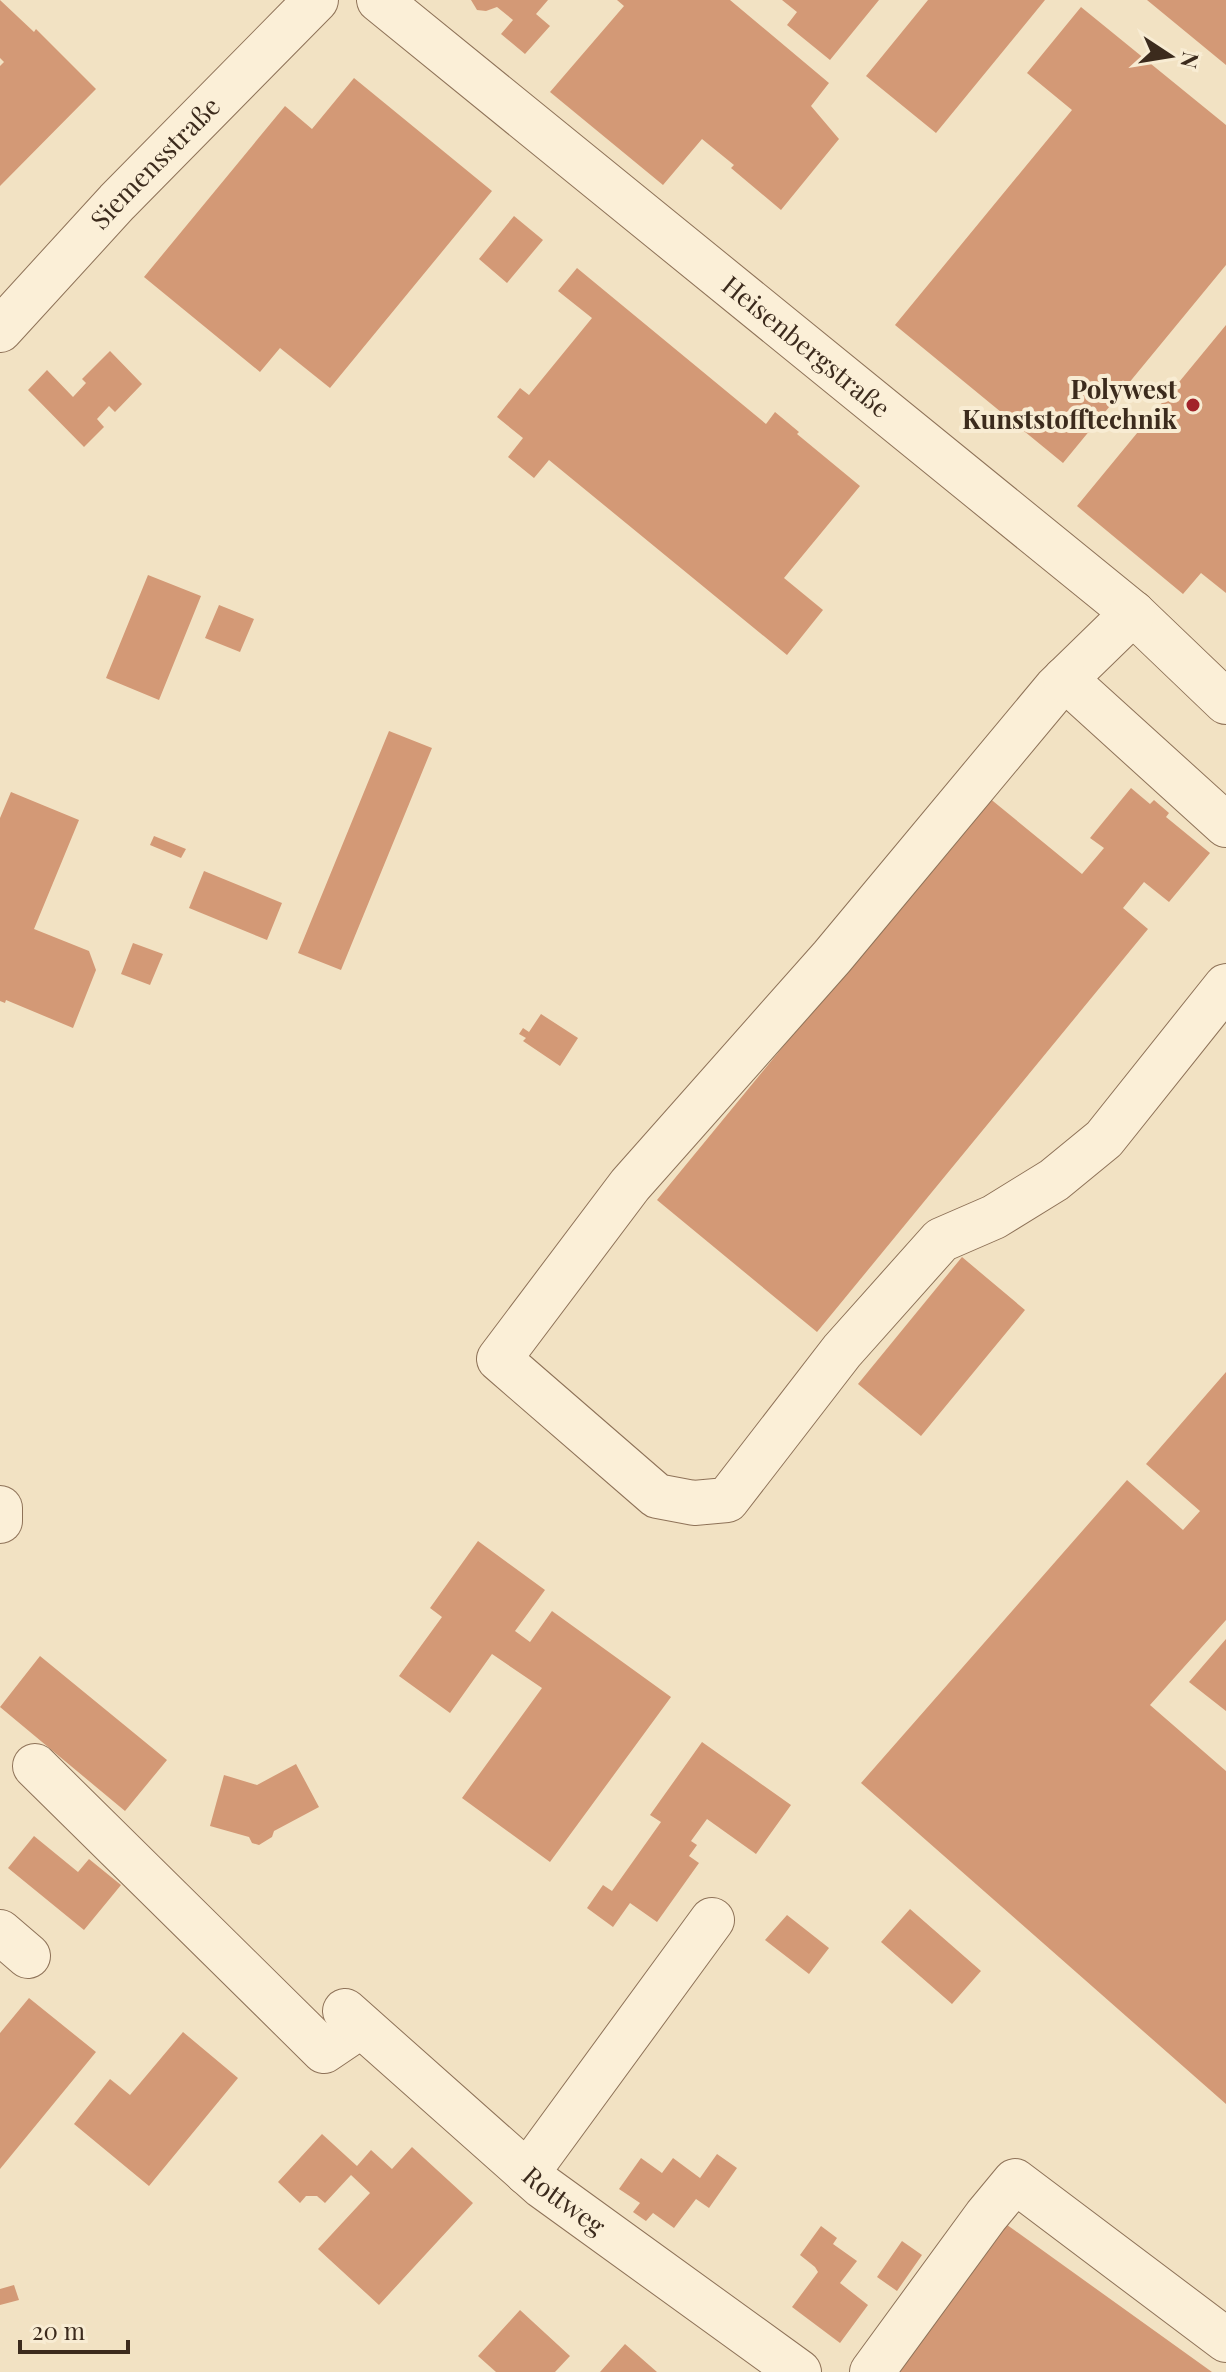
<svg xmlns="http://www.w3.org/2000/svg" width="1226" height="2372" font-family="'Playfair Display',serif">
	<rect width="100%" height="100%" fill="#f2e2c3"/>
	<path fill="#d39976" d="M0 0 34 32 36 29 96 89 0 186V66L4 62 0 58Z
		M471 0H548L536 14 550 26 525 54 501 34 513 20 497 7 486 11 477 10Z
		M617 0H730L829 83 811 106 839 139 781 210 731 168 734 165 702 139 663 185 550 92 624 6Z
		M782 0H879L830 60 787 25 797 12Z
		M928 0H1045L936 133 866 76Z
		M1147 0H1226V65Z
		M1081 7 1226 125V265L1063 463 895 325 1072 110 1027 73Z
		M354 78 492 191 330 388 280 348 260 372 144 277 285 106 312 129Z
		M514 216 543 240 507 283 479 259Z
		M577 268 766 424 775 412 799 432 797 434 860 486 784 578 823 610 787 655 549 460 534 478 508 457 523 438 497 417 520 388 529 395 592 318 558 291Z
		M1226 325V593L1201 573 1183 594 1077 506Z
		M110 351 142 384 115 412 109 406 97 419 104 427 84 447 28 390 47 370 73 397 86 383 82 379Z
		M148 575 201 596 159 700 106 678Z
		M219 605 254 619 240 652 205 638Z
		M389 731 432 748 341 970 298 953Z
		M1131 788 1150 804 1154 800 1169 813 1166 817 1210 853 1169 902 1144 882 1123 908 1148 929 817 1332 657 1200 988 797 1082 874 1104 848 1090 838Z
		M11 792 79 820 34 929 89 951 96 970 73 1028 6 1000 5 1003 0 1001V818Z
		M154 836 186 849 181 858 150 845Z
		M204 871 282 903 267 940 189 908Z
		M133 943 163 954 150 985 121 974Z
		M541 1014 578 1038 560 1066 523 1041 526 1038 519 1034 523 1028 529 1032Z
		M962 1257 1025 1310 921 1436 858 1384Z
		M1226 1372V1620L1150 1705 1226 1771V2104L861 1783 1127 1480 1183 1530 1200 1511 1146 1464Z
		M478 1541 545 1590 515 1631 530 1642 552 1611 671 1697 550 1862 462 1798 542 1688 492 1654 450 1713 399 1676 442 1617 430 1608Z
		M1226 1639V1711L1189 1682Z
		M40 1656 167 1760 125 1811 0 1707Z
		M702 1742 791 1805 756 1854 707 1819 691 1841 697 1845 689 1856 699 1863 657 1922 630 1903 613 1927 587 1908 603 1885 612 1891 661 1822 650 1815Z
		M296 1764 319 1807 274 1831 272 1837 259 1845 252 1843 249 1837 210 1826 224 1775 257 1785Z
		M34 1836 78 1872 89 1859 121 1885 84 1930 8 1868Z
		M910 1909 981 1971 952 2004 881 1942Z
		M787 1915 829 1948 809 1974 765 1940Z
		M29 1998 96 2052 0 2169V2033Z
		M183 2032 238 2078 149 2186 74 2124 110 2079 130 2095Z
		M322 2134 357 2166 371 2150 392 2169 412 2147 473 2203 379 2305 318 2249 370 2193 351 2175 325 2203 317 2196H306L300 2203 278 2182Z
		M717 2154 737 2168 709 2208 696 2199 674 2228 653 2213 646 2221 633 2212 640 2203 619 2189 641 2158 662 2173 673 2158 700 2178Z
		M996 2217 1212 2372H885Z
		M821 2226 837 2238 833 2244 857 2261 840 2283 868 2305 840 2343 792 2307 818 2272 815 2267 800 2255Z
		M902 2241 922 2255 897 2291 877 2277Z
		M14 2285 19 2300 0 2305V2289Z
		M520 2310 570 2356 555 2372H496L478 2356Z
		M625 2344 657 2372H600Z"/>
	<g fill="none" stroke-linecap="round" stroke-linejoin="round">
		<defs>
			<g id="minor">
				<path id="s1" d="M379 0 1133 613 1226 702"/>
				<path id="s2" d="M0 330 117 202 316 0"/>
				<path d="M1133 613 1056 688 832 957 630 1185 499 1359 657 1496 694 1503 727 1500 842 1351 941 1240 994 1217 1054 1180 1104 1139 1226 986"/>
				<path d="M1065 679 1226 825"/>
				<path d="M0 1508V1521"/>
				<path d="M35 1766 324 2051 361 2026"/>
				<path d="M0 1932 28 1956"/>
				<path id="s3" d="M345 2011 542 2186 799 2372"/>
				<path d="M527 2173 712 1920"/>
				<path d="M872 2372 986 2216 1015 2181 1226 2340"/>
			</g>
		</defs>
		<use href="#minor" stroke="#8e7258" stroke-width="46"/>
		<use href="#minor" stroke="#fbefd7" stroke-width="44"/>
	</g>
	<circle fill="#a2232a" stroke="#f8ecd3" stroke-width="3" cx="1193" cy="405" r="8"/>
	<g text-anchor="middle" stroke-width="8" stroke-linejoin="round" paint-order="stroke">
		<g font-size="26" fill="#3c2b1d" stroke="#f8ecd3">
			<text dy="9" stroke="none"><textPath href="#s2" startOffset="228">Siemensstraße</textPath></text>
			<text dy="9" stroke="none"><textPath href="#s1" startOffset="550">Heisenbergstraße</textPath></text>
			<text dy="9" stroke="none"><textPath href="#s3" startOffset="290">Rottweg</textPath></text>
		</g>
		<g font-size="26" font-weight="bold" fill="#3c2b1d" stroke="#f8ecd3" text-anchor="end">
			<text x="1177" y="399">Polywest<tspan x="1177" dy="30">Kunststofftechnik</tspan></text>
		</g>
	</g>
	<g transform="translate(1170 56) rotate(102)" stroke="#f8ecd3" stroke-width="6" paint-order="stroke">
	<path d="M0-6L14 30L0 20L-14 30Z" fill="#3c2b1d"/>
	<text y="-12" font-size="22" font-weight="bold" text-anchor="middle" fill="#3c2b1d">N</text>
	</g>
	<path d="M20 2340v12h108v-12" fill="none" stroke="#3c2b1d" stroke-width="4"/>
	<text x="32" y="2340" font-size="24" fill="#3c2b1d" stroke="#f8ecd3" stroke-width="6" paint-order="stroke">20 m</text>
</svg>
